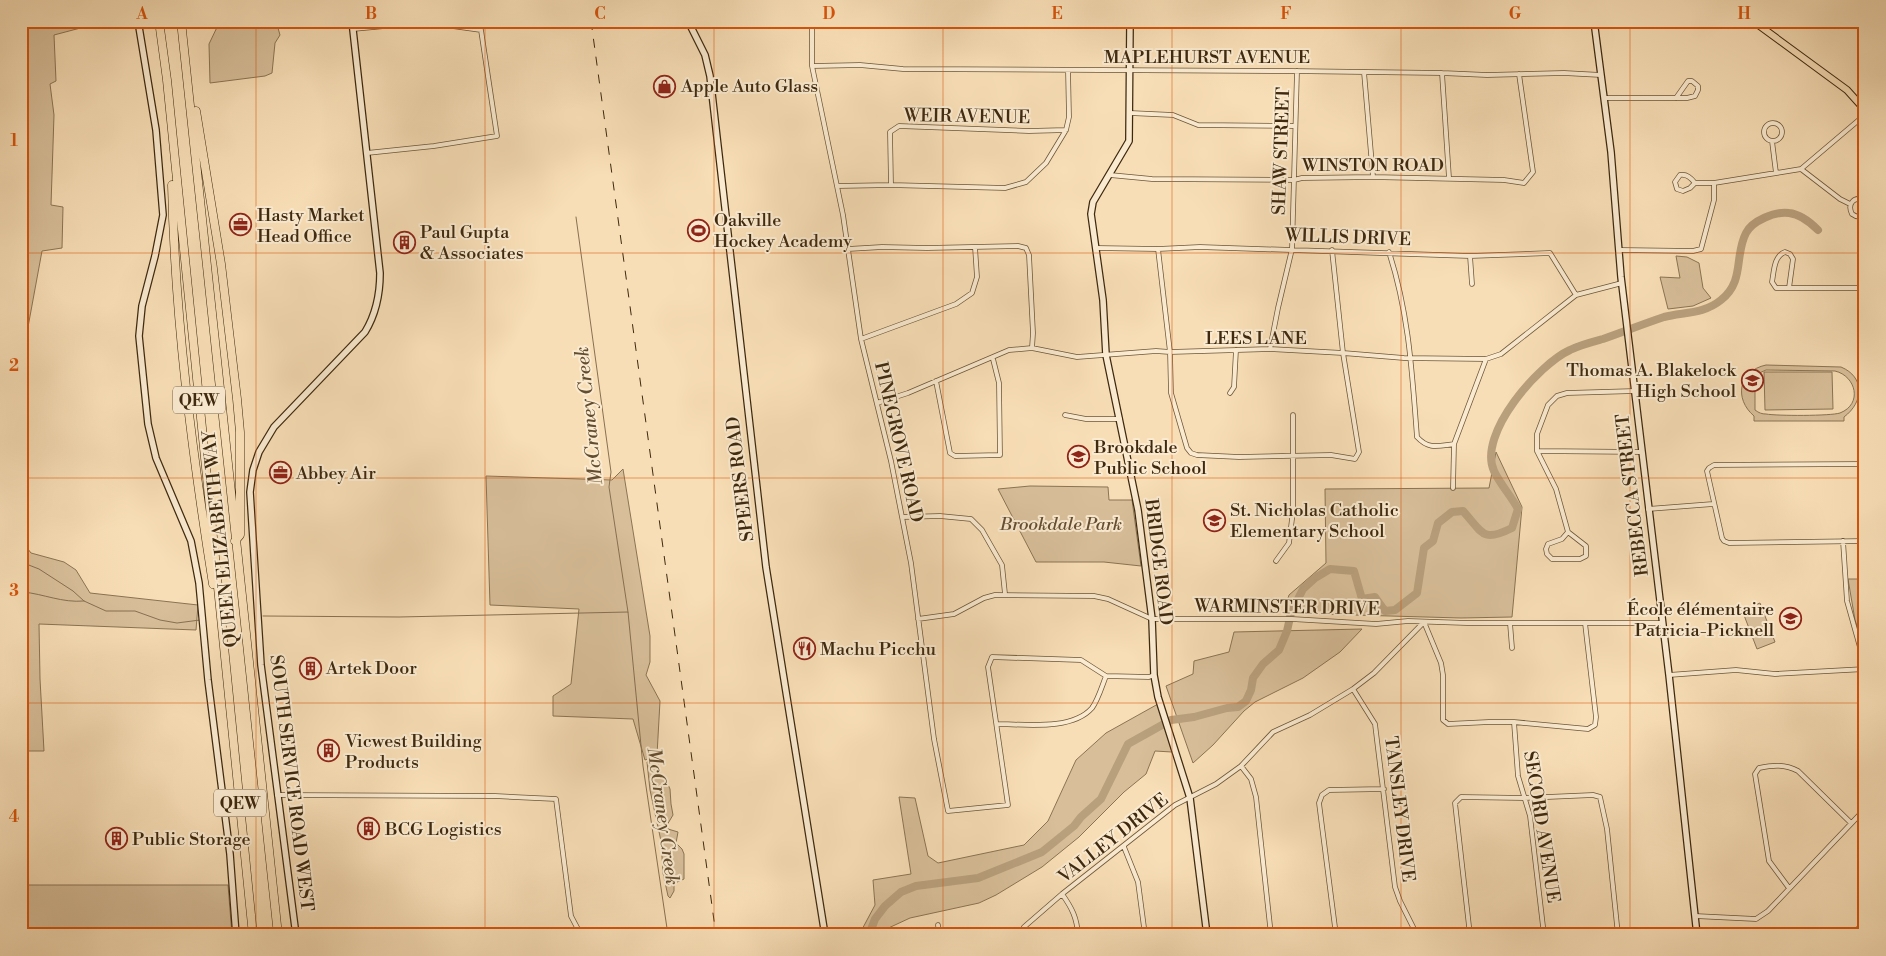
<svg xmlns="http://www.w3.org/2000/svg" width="1886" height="956" font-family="'Libre Bodoni',serif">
	<rect width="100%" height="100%" fill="#f8deb6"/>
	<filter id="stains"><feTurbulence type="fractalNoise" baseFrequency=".004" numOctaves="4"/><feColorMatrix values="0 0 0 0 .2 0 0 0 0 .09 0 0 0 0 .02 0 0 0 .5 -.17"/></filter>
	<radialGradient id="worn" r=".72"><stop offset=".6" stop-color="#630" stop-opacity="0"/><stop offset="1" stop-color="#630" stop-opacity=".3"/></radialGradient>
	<path fill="#d8bf9a" stroke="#8b7454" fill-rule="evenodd" d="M21 21H86L88 26 54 35 56 81 50 84 54 115 51 205 63 207 62 248 42 251 21 365V156L25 72 21 50Z
		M220 21H276L280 35 275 43 272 73 265 76 210 83 209 44Z
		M1676 256 1687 257 1699 263 1703 288 1711 298 1693 306 1668 309 1660 277 1680 278Z
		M1766 365 1841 367C1865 377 1864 402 1844 417V421H1754V416C1734 399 1738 371 1766 365ZM1766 370 1835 371C1856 376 1863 404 1840 413 1831 416 1777 416 1766 414 1762 414 1759 413 1755 410V375Z
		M1764 372H1832L1833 409 1765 410Z
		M1496 452 1522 507 1512 617 1461 618 1283 613 1289 595 1326 563 1325 489 1489 488Z
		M623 469 650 636V662L646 675 660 701 657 755 645 760 633 719 553 716V696L571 684 579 609 490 605 486 476 612 480Z
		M1030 486 1108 487 1109 500H1132L1141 566 1104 562H1036L998 489Z
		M21 540 31 553 64 562 76 570 90 593 198 605 196 630 39 624 40 679 44 751H21Z
		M1848 579H1865V649L1855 620Z
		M1760 603 1775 642 1757 649 1742 610Z
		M1362 629 1340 652 1303 678 1255 702 1244 711 1213 745 1193 763 1166 686 1193 674 1194 661 1229 652 1234 632Z
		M1158 704 1172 752 1155 751 1146 774 1124 792 1079 837 1042 867 996 895 979 903 910 918 882 931 880 935H859L875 905 873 880 911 874 899 797 915 798 928 856 938 863 1024 845 1048 821 1076 760 1106 733Z
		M657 759 659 771 666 780 670 789 671 804 673 815 667 825 668 829 678 832 676 843 682 849 684 854V879L677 882 674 886V891L670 898 668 896 663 873 661 841 650 790 647 762Z
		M21 885H228L232 935H21Z"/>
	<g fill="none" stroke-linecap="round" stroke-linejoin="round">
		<path stroke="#887051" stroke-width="1" d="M69 21 84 23 129 21
			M479 24 480 21
			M576 217 611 472 609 487 628 612
			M21 562 39 569 73 591 84 601 106 611H135L160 620 177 623 200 620
			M21 594 23 592C44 594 62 603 84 601
			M263 616 399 617 628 612 643 766 668 935"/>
		<path stroke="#b9a07d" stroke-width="8" d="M869 935 875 919 885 906 901 892 916 886 978 878 1042 852 1074 826 1081 817 1101 799 1128 744 1171 720 1194 717 1227 708 1238 707 1246 701 1251 690 1253 678 1263 664 1279 650 1287 631 1291 613 1303 589 1315 578 1330 569 1354 571 1362 599 1375 597 1385 611 1395 610 1417 593 1424 548 1433 541 1438 523 1452 512 1463 511C1483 533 1482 543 1512 528L1518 509C1511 496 1500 484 1494 471 1477 434 1539 364 1570 350 1580 345 1592 342 1603 339 1623 332 1643 324 1664 317 1684 312 1704 314 1721 300 1745 281 1734 256 1746 233 1752 221 1775 211 1789 213 1800 214 1810 222 1818 230"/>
		<defs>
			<path id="street" d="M812 21V66L843 215 861 339 891 461 911 563 934 739 948 811 1008 805 988 667 992 657 1081 660 1106 676 1149 677 1154 675
				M353 29 417 23 438 24 481 30 497 136 434 146 367 153
				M812 66 860 65 903 69 1291 71 1442 73 1487 75 1564 73 1601 75
				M1364 72 1373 177
				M1442 73 1449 178
				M1604 98H1687L1695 96 1698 90V86L1692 81H1688L1676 98
				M1130 113 1173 115 1198 125 1295 126
				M1764 132a9 9 0 1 1 18 0a9 9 0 1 1-18 0Z
				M1772 141 1776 173
				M1801 169 1840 199 1850 204
				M1110 175 1152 179 1294 180 1302 178 1373 177 1504 180 1524 183 1533 172 1519 74
				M1695 183C1691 178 1687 174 1680 175L1675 182 1677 189 1683 191 1690 188 1695 183H1714L1801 169 1860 119 1865 112
				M891 185 890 132 899 126 1029 131 1066 130
				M837 186 891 185 1005 188 1026 182 1046 163 1066 130 1069 117 1068 70
				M1865 201C1854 195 1847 204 1852 214 1856 217 1860 218 1865 215
				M1096 248 1158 249 1200 247 1470 256 1550 253 1576 295
				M848 249 882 247 927 248 1018 246 1026 248 1029 255 1033 333 1032 348
				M1158 249 1170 352 1171 393 1187 448 1191 453 1197 455 1239 457 1331 455 1355 459 1359 452 1343 353 1332 250
				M1620 250 1693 251 1701 249 1714 200V183
				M1389 252C1409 314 1412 372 1417 437 1429 450 1438 446 1454 444
				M1470 256 1472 284
				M1789 288 1793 259 1790 254 1785 252C1774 256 1774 271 1772 282L1776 288H1865
				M861 339 956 304 972 293 977 277 975 247
				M1270 349 1278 308 1292 249 1297 71
				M936 381 950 453 955 456 1000 455 999 383 993 359
				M1230 393 1234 387 1236 350
				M877 403 908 393 1009 350 1032 348 1077 357 1156 351 1170 352 1270 349 1343 353 1404 358 1486 359 1501 354 1576 295 1622 283
				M1065 415 1086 419H1120
				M1537 451 1642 452
				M1865 464 1714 465 1709 468 1707 471 1722 538 1724 541 1729 543 1865 541
				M1453 488 1454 444 1486 359
				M1648 509 1713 504
				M903 517 940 516 971 519 982 530 1002 565 1005 594
				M1568 532 1562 539 1548 544 1546 549 1547 554 1552 559H1580L1586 556V546L1568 532 1556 489 1537 451V434L1548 405 1557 396 1567 393 1635 391
				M1843 541 1847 601 1865 665
				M1276 561 1289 543 1293 511V415
				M918 619 954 614 984 598 995 595 1094 596 1108 599 1152 619H1292L1376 624 1408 621 1467 623H1661
				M1424 622 1441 663 1443 675V720L1448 724 1489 722H1514L1588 729 1595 725 1596 717 1585 623
				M1510 623 1512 648
				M1669 675 1736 670 1775 674 1865 669
				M1353 689 1375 724 1395 887 1400 901 1417 935
				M1514 722 1518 776 1530 816 1544 935
				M997 724C1024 724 1072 731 1092 708 1098 700 1102 686 1106 676
				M1241 766 1251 779 1256 797 1271 935
				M277 795 495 796 556 799 571 916 581 935
				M1124 847 1138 882 1145 935
				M1789 888 1769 861 1755 774 1759 768C1773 765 1785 764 1798 771L1851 823
				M1062 894C1072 908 1077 918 1078 935
				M1695 916 1756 919 1768 911 1865 809
				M938 925 939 935
				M1020 935 1024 927 1062 894 1175 805 1216 784 1241 766 1273 732 1310 715 1353 689 1374 673 1424 622
				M1336 935 1319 803 1322 795 1329 790 1384 789
				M1470 935 1455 803 1461 797 1524 798 1593 795 1600 797 1607 829 1618 935
				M1852 935 1865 922"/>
			<path id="secondary" d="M138 21 156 130 163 215 155 256 142 306 139 336 148 424 156 458 191 541 199 583 208 680 230 854 236 935
				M688 21 705 55 710 76 766 567 825 935
				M1130 21 1129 141 1093 202 1091 214 1103 300 1106 355 1138 510 1152 619 1154 675 1158 697 1190 798 1207 935
				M1594 21 1611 152 1621 277 1669 675 1697 935
				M296 935 261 665 250 492 253 470 259 452 274 427 365 332C376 314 380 294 380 273L352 21"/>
			<path id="primary" d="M1753 21 1847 90 1865 110"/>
			<path id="highway" d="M159 21 167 80 253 935
				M181 21 278 935
				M196 111 221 264 237 399 240 432V535L235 541
				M172 185C175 319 192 452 213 584"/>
		</defs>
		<use href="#street" stroke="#6c5639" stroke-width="5.5"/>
		<use href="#secondary" stroke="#3e290f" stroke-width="8"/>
		<use href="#primary" stroke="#3e290f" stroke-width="8"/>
		<use href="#highway" stroke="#3e290f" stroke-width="9"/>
		<use href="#street" stroke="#faead0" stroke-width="4"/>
		<use href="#secondary" stroke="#faead0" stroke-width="5.5"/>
		<use href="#primary" stroke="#f8deb6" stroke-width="6"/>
		<use href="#highway" stroke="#f8deb6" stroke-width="8"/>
		<path stroke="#3e290f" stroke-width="1" stroke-dasharray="9 9" stroke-linecap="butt" d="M591 21 716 935"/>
	</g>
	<path fill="none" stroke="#d7540c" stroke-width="1" stroke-opacity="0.55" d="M256 21V935M485 21V935M714 21V935M943 21V935M1172 21V935M1401 21V935M1630 21V935M21 253H1865M21 478H1865M21 703H1865"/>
	<defs>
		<symbol id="shop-ring" viewBox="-11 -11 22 22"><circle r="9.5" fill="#faead0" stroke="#8f2418" stroke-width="1.5"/><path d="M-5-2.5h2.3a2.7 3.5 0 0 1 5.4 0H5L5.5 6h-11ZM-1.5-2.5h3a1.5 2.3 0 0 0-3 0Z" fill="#8f2418"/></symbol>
		<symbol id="office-ring" viewBox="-11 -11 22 22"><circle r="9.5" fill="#faead0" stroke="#8f2418" stroke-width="1.5"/><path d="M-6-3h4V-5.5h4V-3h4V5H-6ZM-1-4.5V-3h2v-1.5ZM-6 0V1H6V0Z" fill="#8f2418"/></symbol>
		<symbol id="stadium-ring" viewBox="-11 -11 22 22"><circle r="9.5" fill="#faead0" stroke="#8f2418" stroke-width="1.5"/><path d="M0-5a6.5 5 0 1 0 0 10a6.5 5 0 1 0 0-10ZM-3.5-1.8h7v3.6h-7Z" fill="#8f2418"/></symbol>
		<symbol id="building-ring" viewBox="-11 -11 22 22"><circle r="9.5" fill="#faead0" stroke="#8f2418" stroke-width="1.5"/><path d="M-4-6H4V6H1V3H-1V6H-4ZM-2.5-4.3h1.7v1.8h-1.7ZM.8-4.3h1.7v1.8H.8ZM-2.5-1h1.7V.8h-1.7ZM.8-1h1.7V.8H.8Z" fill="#8f2418"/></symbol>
		<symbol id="school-ring" viewBox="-11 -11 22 22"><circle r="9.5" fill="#faead0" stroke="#8f2418" stroke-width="1.5"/><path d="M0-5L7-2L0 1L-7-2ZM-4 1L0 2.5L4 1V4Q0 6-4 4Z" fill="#8f2418"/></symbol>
		<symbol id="restaurant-ring" viewBox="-11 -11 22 22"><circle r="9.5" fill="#faead0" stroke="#8f2418" stroke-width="1.5"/><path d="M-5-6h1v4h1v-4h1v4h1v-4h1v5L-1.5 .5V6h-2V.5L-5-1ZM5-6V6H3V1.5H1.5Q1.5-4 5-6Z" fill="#8f2418"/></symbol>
	</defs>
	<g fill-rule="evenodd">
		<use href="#shop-ring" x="652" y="74" width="25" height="25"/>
		<use href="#office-ring" x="228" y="212" width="25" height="25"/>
		<use href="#stadium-ring" x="686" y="218" width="25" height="25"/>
		<use href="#building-ring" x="392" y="230" width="25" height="25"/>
		<use href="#school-ring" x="1740" y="368" width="25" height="25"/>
		<use href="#school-ring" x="1066" y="444" width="25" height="25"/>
		<use href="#office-ring" x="268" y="460" width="25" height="25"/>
		<use href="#school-ring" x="1202" y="508" width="25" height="25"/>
		<use href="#school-ring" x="1778" y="606" width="25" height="25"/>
		<use href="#restaurant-ring" x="792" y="636" width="25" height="25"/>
		<use href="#building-ring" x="298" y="656" width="25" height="25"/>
		<use href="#building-ring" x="316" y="738" width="25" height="25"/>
		<use href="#building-ring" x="356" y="816" width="25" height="25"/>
		<use href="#building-ring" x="104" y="826" width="25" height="25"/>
	</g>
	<g text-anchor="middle" stroke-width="4" stroke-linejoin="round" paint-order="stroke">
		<g fill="#faead0" stroke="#766349" stroke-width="1">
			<rect x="173" y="386.5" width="52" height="27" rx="4"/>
			<rect x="214" y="789.5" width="52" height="27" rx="4"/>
		</g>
		<g font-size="16" font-weight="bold" fill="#3e290f">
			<text x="199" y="406">QEW</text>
			<text x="240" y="809">QEW</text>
		</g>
		<g font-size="18" fill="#3e290f" stroke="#faead0">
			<text x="1207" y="63">MAPLEHURST AVENUE</text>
			<text transform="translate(967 116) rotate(1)" y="6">WEIR AVENUE</text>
			<text transform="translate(1281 151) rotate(-88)" y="6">SHAW STREET</text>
			<text x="1373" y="171">WINSTON ROAD</text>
			<text transform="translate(1348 237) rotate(2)" y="6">WILLIS DRIVE</text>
			<text x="1256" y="344">LEES LANE</text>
			<text transform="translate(899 442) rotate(77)" y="6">PINEGROVE ROAD</text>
			<text transform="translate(740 479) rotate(-97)" y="6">SPEERS ROAD</text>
			<text transform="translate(1632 495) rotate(-97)" y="6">REBECCA STREET</text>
			<text transform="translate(220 539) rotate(-96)" y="6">QUEEN ELIZABETH WAY</text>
			<text transform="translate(1159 562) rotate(83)" y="6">BRIDGE ROAD</text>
			<text transform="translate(1287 607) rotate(1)" y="6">WARMINSTER DRIVE</text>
			<text transform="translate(292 783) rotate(83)" y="6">SOUTH SERVICE ROAD WEST</text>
			<text transform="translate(1400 809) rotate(83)" y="6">TANSLEY DRIVE</text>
			<text transform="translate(1542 827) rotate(81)" y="6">SECORD AVENUE</text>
			<text transform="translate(1113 838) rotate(-38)" y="6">VALLEY DRIVE</text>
		</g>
		<g font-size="18" fill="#3e290f" stroke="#faead0" text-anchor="start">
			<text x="681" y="92">Apple Auto Glass</text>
			<text x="257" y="221">Hasty Market<tspan x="257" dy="21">Head Office</tspan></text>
			<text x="714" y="226">Oakville<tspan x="714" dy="21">Hockey Academy</tspan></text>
			<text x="420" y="238">Paul Gupta<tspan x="420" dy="21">&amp; Associates</tspan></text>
			<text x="1736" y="376" text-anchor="end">Thomas A. Blakelock<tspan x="1736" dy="21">High School</tspan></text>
			<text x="1094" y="453">Brookdale<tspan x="1094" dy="21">Public School</tspan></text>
			<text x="296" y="479">Abbey Air</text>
			<text x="1230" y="516">St. Nicholas Catholic<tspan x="1230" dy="21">Elementary School</tspan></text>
			<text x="1774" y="615" text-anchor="end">École élémentaire<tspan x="1774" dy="21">Patricia-Picknell</tspan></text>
			<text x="820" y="655">Machu Picchu</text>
			<text x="326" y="674">Artek Door</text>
			<text x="345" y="747">Vicwest Building<tspan x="345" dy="21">Products</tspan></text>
			<text x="385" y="835">BCG Logistics</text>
			<text x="132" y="845">Public Storage</text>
		</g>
		<g font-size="18" font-style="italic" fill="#644e32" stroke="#faead0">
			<text x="1061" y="530">Brookdale Park</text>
		</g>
		<g font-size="19" font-style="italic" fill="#634d30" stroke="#faead0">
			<text transform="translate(588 416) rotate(-96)" y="7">McCraney Creek</text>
			<text transform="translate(664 816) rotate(82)" y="7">McCraney Creek</text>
		</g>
	</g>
	<rect width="1886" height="956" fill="none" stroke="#f8deb6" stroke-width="55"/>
	<rect x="28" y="28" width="1830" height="900" fill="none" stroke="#d7540c" stroke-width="2"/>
	<g font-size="16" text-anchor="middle" font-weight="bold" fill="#d7540c">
		<text x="142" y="19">A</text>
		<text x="371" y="19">B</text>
		<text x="600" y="19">C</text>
		<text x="829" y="19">D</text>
		<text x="1057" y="19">E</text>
		<text x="1286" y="19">F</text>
		<text x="1515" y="19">G</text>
		<text x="1744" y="19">H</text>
		<text x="14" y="146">1</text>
		<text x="14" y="371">2</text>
		<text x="14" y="596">3</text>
		<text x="14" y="822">4</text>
	</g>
	<rect width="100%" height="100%" filter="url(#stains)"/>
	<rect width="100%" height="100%" fill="url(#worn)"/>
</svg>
